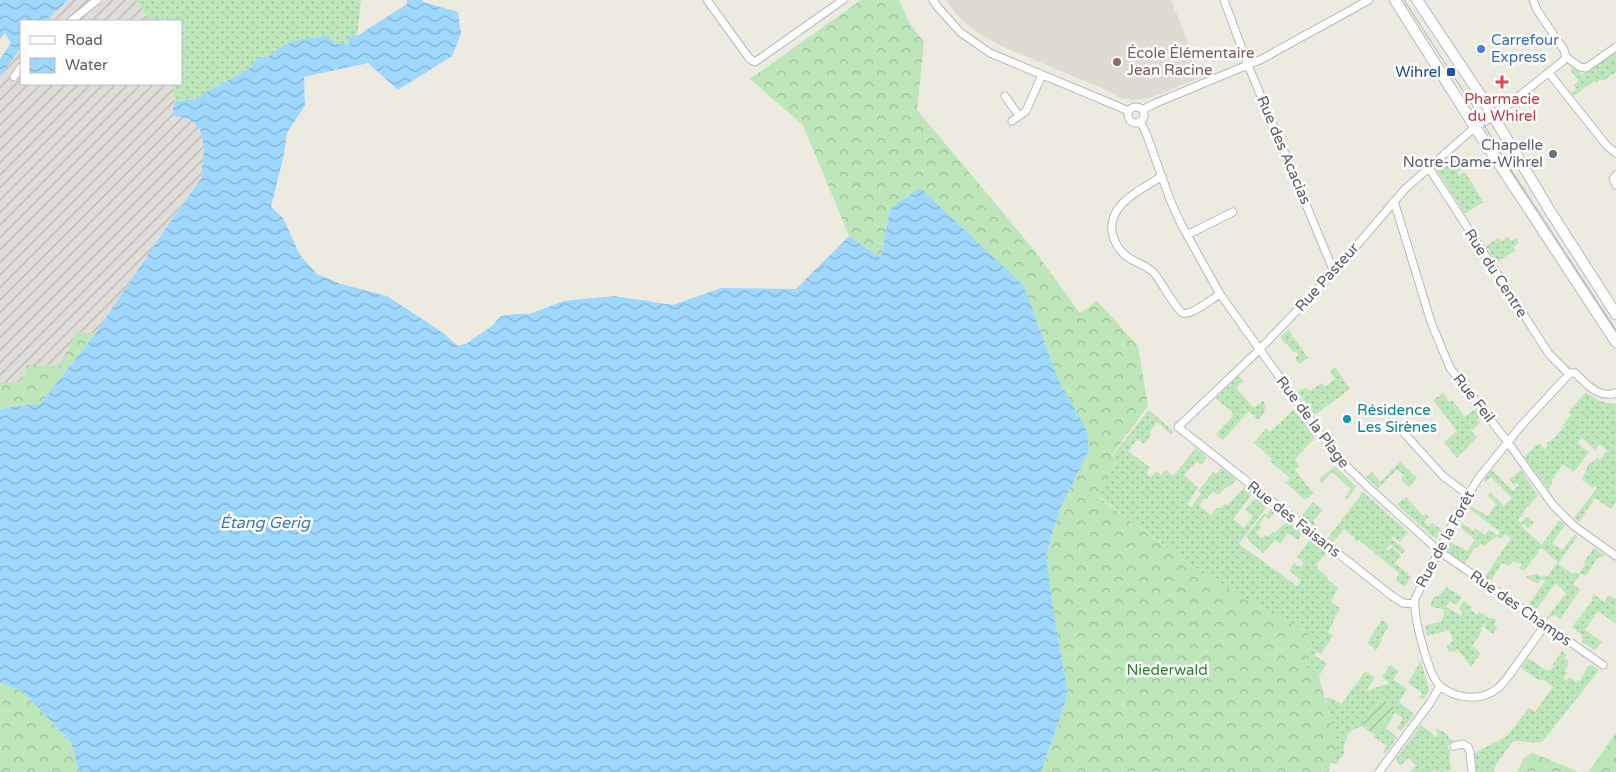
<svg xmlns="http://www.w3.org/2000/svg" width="1616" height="772" font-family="'Varela Round',sans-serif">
	<defs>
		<pattern id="industrial-furrows" width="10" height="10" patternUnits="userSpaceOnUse" patternTransform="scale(1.25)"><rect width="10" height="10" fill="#e0ddd8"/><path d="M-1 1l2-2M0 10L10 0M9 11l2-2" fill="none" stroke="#b9b6b3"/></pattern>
		<pattern id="grass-dots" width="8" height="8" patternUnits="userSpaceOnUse" patternTransform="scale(1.25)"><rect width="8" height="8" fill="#bde6bb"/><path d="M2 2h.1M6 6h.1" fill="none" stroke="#9dbe9b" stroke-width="1.8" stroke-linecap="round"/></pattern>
		<pattern id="forest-crowns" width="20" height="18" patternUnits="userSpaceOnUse" patternTransform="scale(1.25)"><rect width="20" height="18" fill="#bde6bb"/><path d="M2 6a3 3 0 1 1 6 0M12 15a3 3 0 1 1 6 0" fill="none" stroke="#9dbe9b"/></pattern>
		<pattern id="garden-furrows" width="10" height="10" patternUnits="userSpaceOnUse" patternTransform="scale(1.25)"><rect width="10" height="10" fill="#bde6bb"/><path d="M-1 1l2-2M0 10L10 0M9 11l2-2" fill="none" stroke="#9dbe9b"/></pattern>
		<pattern id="water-waves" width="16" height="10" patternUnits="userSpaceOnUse" patternTransform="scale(1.25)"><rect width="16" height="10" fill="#9ed8ff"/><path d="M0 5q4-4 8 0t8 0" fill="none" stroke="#84b2d2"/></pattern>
	</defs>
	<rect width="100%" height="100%" fill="#edeae0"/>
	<path fill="url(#industrial-furrows)" d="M68 0H136L150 21H46Z
		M21 47V84H172L175 102 173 108 181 116 190 119 197 124 200 129 204 148 201 179 168 225 95 334 77 332 59 366 26 365 22 382 0 383V77Z"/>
	<path fill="#dfdbd1" d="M946 0H1171L1202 77 1149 98 1133 100 1119 98 1106 90 1001 46 972 29 956 14Z"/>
	<path fill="url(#grass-dots)" d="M136 0H361L357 36 349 44H335L334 41 324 36 297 40 284 45 269 56 259 57 249 69 204 93 199 98 175 102 172 84H181V21H150Z
		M1616 50V72L1603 81 1601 79 1596 83 1594 81 1574 96 1572 93 1577 89 1574 85 1579 80 1570 70 1575 67 1582 75Z
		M1454 155 1463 168 1457 173 1459 176 1465 172 1483 202 1465 214 1437 170Z
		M1508 237 1511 241 1516 238 1519 243 1514 247 1516 250 1496 263 1486 246 1498 238 1501 242Z
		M1288 329 1308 358 1299 364 1295 358 1299 355 1296 351 1293 352 1287 344 1286 345 1281 337Z
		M1335 367 1350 389 1315 415 1298 392 1304 388 1308 389 1310 391 1322 383 1325 387 1335 379 1330 371Z
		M1239 376 1243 381 1236 388 1254 408 1263 401C1268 407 1263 415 1258 420L1249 411 1223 440 1216 434 1232 417 1233 413 1216 398Z
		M1586 392C1596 400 1603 403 1616 404V502L1611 509 1595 498 1579 522 1574 518 1597 488 1595 486 1593 488 1582 480 1589 463 1593 462 1597 458 1600 460 1607 450 1599 444 1595 450 1582 438 1577 443 1589 452 1574 472 1563 464 1552 480V484L1548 489 1524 457 1539 443 1545 449 1548 446 1546 444 1548 441 1550 442 1564 427 1563 425 1571 415 1568 412Z
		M1443 393 1449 402 1452 400 1465 417 1475 409 1480 416 1477 419 1480 423 1471 431 1477 437 1457 458 1444 442 1457 431 1433 400Z
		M1294 409 1315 438 1295 459 1299 466 1295 470 1313 493 1308 498 1307 497 1305 500 1286 483 1290 478 1270 461 1272 459 1254 443 1266 428 1270 432Z
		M1149 410 1173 431 1171 434 1157 422 1149 433 1151 435 1144 444 1138 439 1128 451 1150 467 1146 473 1151 477 1156 471 1161 475 1166 470 1173 476 1196 448 1207 457 1201 465 1197 461 1184 475 1198 488 1187 504 1191 507 1201 494 1198 491 1213 472 1216 474 1221 468 1236 479 1230 487 1228 486 1218 495 1213 491 1206 500 1204 499 1199 506 1211 515 1217 508H1221L1225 504 1228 505 1245 486 1253 493 1233 519 1244 528 1253 516 1245 510 1257 496 1268 505 1239 544 1297 586 1301 580 1289 571 1294 563 1300 567 1304 563 1297 557 1310 539 1328 552 1316 564 1318 566 1317 568 1328 578 1327 579 1338 588 1331 602 1340 608 1328 632 1333 635 1321 654 1317 652 1315 656 1327 663 1319 676 1306 668 1309 634 1201 573 1098 496 1116 461 1112 456Z
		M1400 462 1417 478 1409 487 1401 479 1404 476 1397 469 1378 488 1366 477 1372 472 1380 482Z
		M1335 466 1356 487 1347 499 1345 498 1351 489 1332 472 1322 483 1319 479Z
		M1491 469 1513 491 1519 485 1516 483 1514 484 1509 480 1521 470 1538 495 1522 513 1523 514 1518 520 1521 523 1526 517 1534 522 1528 528 1523 523 1521 526 1542 545 1559 520 1565 525 1552 543 1562 550 1575 534 1577 537 1558 564 1573 574 1575 572 1579 574 1585 564 1584 562 1594 548 1606 556 1597 558 1586 576 1581 573 1573 584 1580 590 1560 619 1555 615 1546 619 1566 593 1556 584H1555L1535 611 1528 606 1545 581 1541 579 1537 584 1526 577 1527 576 1537 574 1541 577 1544 575 1547 577 1558 562 1541 548 1524 571 1519 568 1522 564 1519 562 1518 564 1513 561 1509 566 1502 563 1491 581 1485 577 1511 538 1505 534 1501 539 1497 536 1484 546 1481 543 1477 548 1475 547 1465 563 1447 551 1446 548 1450 542 1467 551 1475 540 1458 525 1460 522 1473 531 1475 528 1485 535 1489 530 1497 535 1500 532 1470 509 1471 506 1488 516 1496 504 1488 496 1490 492 1504 506 1512 498 1491 477 1486 482 1484 481Z
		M1363 492 1408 532 1400 542 1393 536 1391 538 1405 550 1402 554 1390 544 1386 549 1388 551 1392 547 1401 555 1395 563 1411 577 1405 587 1396 580 1399 573 1359 540 1357 542 1354 539 1355 538 1344 529 1333 542 1328 538Z
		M1406 497 1423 516 1426 513 1429 516 1424 522 1429 527 1432 523 1442 530 1436 539 1397 505Z
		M1313 502 1323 510 1313 521 1316 524 1314 527 1301 517Z
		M1272 508 1276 511 1269 519 1265 516 1259 524 1261 527 1256 533 1262 538 1265 535 1268 537 1273 532 1274 533 1288 521 1303 532 1298 540 1288 533 1280 544 1275 540 1263 553 1249 541 1247 536 1264 513 1267 515Z
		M1446 587 1462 597 1456 605 1450 601 1446 607 1461 616 1463 612 1459 609 1464 601 1473 607 1471 610 1477 615 1480 612 1490 619 1492 617 1497 620 1494 624 1497 627 1493 634 1484 627 1487 623 1486 622 1480 629 1482 631 1472 646 1481 653 1471 667 1458 650 1449 652 1447 646 1453 641 1449 630 1427 636 1425 625 1441 622 1444 614 1443 609 1431 607V602L1435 595 1438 597 1440 593 1442 594Z
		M1594 594 1604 602 1609 595 1615 599 1616 598V624L1598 611 1585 630 1602 642 1595 650 1582 642V635L1572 627 1593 600 1591 598Z
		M1382 620 1388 624 1387 626 1388 627 1381 639 1382 640 1376 650 1367 643Z
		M1562 651 1567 655 1565 658 1569 661 1565 671 1567 673 1563 678 1566 681 1570 677 1576 682 1578 680 1580 681 1582 679 1581 678 1590 664 1599 670 1543 741C1534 745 1523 740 1513 741L1495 766 1494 772H1476L1475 753 1508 735 1529 708 1535 712 1553 687 1542 679 1540 681 1521 668 1528 658 1547 671 1549 669 1551 670 1554 666 1552 665Z
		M1421 661 1429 691 1423 700 1419 697 1422 693 1408 683Z
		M1390 665 1399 671 1393 679 1407 689 1399 702 1414 714 1401 731 1397 728 1403 718 1395 713 1386 728 1397 737 1385 754 1383 752 1387 746 1374 737 1394 708 1381 698 1362 726 1352 730 1348 734 1344 747V753L1336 765 1331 762 1337 746 1325 698 1333 699 1342 704 1354 686H1355L1365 671 1375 678 1366 691 1390 683 1382 677Z
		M1421 725 1438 738 1436 728 1449 735 1448 738 1454 741 1453 743 1447 746 1448 749H1450L1451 754 1449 755 1451 771 1436 772 1433 769V772H1409L1416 766 1409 758 1400 766 1396 759Z"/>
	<path fill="url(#forest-crowns)" d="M861 0H899L910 24 924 42 917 110 1034 250 1080 313 1097 301 1138 346 1148 406 1111 456 1116 460 1098 497 1201 573 1309 634 1306 668 1319 676 1337 746 1328 772H1041L1068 694 1054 615 1046 555 1060 509 1089 450 1086 431 1058 379 1024 286 890 209 881 258 849 236 803 125 750 79Z
		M77 332 95 334 41 403 0 409V383L22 382 26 365 59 366Z
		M0 683 22 691 71 742 79 772H0Z
		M1616 733V772H1588Z
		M1532 753 1538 755 1579 772H1517L1524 758Z"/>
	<path fill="url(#garden-furrows)" d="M1381 698 1395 708 1375 735 1362 726Z"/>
	<path fill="url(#water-waves)" d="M0 0H68L46 21H21V47L0 77V59L11 43 5 33 0 39Z
		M407 0H422L423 2 458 12 461 34 452 56 398 90 368 63 304 77 305 105 287 133 284 154 271 207 283 218 300 255 317 274 341 284 387 296 442 332 458 346 467 343 492 326 501 316 515 314H529L564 301 614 296 673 305 721 288 796 289 849 236 881 258 890 209 920 188 1024 286 1058 379 1087 431 1089 450 1060 509 1046 555 1054 615 1068 694 1041 772H79L71 742 22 691 0 683V409L41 403 95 334 168 225 201 179 204 148 200 129 190 119 174 116 173 108 175 102 199 98 204 93 249 69 259 57 269 56 284 45 297 40 325 36 334 41 335 44H349L350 43 348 39 352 35 357 36 407 4Z"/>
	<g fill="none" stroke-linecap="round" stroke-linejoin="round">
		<defs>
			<path id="minor" d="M707 0 749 58 755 62 843 0
				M933 0 936 5 960 32 990 53 1129 111
				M1224 0 1248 65 1334 272
				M71 21 97 0
				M1566 57 1580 67 1586 68 1616 47
				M1549 73 1607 146 1616 153
				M14 77 21 67
				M1005 96 1019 116
				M1128 115a8 8 0 1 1 16 0a8 8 0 1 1-16 0Z
				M1142 110 1156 103 1262 59 1369 0
				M1012 121 1026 111 1042 75
				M1140 121 1146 133 1171 202 1182 226 1220 294 1336 456 1368 487 1439 551 1603 665
				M1429 168 1549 354 1569 374
				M1616 175 1613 179 1616 185
				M1162 176C1143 189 1108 203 1112 232 1114 241 1118 249 1125 255 1134 263 1146 264 1154 273 1161 281 1176 310 1183 313 1191 316 1213 298 1220 294
				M1394 201 1431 322 1450 368 1507 441 1553 505 1574 526 1616 556
				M1187 235 1233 212
				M1403 432 1443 476 1468 495
				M1414 604 1403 603 1392 596 1178 427 1259 350 1334 272 1405 189 1475 127 1493 117 1563 61 1566 57 1564 50 1537 10 1533 0
				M1440 686C1456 699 1481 702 1498 688 1505 682 1510 674 1515 667 1525 653 1535 639 1545 625
				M1454 746 1463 744 1468 747 1470 752 1472 772
				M1379 772 1430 703 1440 686C1428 674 1413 616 1415 599L1462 505 1478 479 1520 427 1570 373H1575C1587 384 1598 399 1616 393"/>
			<path id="secondary" d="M1395 0 1475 127 1616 342
				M1417 0 1483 99 1550 211 1616 314"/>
		</defs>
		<use href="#minor" stroke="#b6b9be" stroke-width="9"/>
		<use href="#secondary" stroke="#b6bac0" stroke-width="12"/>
		<use href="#minor" stroke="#fff" stroke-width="7"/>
		<use href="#secondary" stroke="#fff" stroke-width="10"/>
		<path stroke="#b2b3b3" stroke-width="1" d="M1404 0 1473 106 1504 159 1616 330"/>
	</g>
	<circle fill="#3f7fe0" stroke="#fff" stroke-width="2" cx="1481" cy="49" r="5"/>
	<circle fill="#8d6e63" stroke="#fff" stroke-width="2" cx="1117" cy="62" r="5"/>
	<rect fill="#1a4fb4" stroke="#fff" stroke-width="2" x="1446" y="67" width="10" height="10" rx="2.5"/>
	<path fill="#e0444e" stroke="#fff" stroke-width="2" d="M1499.5 74.5h5v5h5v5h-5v5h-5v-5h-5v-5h5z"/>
	<circle fill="#6b7280" stroke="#fff" stroke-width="2" cx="1553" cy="154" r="5"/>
	<circle fill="#0f9aa8" stroke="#fff" stroke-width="2" cx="1347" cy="419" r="5"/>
	<g text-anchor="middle" stroke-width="5" stroke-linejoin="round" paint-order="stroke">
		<g font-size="15" fill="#366cbe" stroke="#fff" text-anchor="start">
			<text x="1491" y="45">Carrefour<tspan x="1491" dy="17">Express</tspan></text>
		</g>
		<g font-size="15" fill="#785e54" stroke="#fff" text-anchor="start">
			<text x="1127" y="58">École Élémentaire<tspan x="1127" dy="17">Jean Racine</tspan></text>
		</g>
		<g font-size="15" fill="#164399" stroke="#fff" text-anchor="end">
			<text x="1441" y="77">Wihrel</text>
		</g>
		<g font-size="15" fill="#be3a42" stroke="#fff">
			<text x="1502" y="104">Pharmacie<tspan x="1502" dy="17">du Whirel</tspan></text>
		</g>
		<g font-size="15" fill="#5b616d" stroke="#fff" text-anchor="end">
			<text x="1543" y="150">Chapelle<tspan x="1543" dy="17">Notre-Dame-Wihrel</tspan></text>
		</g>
		<g font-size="15" fill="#595d62" stroke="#fff">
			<text transform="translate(1284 150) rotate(67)" y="5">Rue des Acacias</text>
			<text transform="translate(1496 273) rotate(57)" y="5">Rue du Centre</text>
			<text transform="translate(1327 277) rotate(-48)" y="5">Rue Pasteur</text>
			<text transform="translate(1474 398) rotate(52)" y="5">Rue Feil</text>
			<text transform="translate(1313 422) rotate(53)" y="5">Rue de la Plage</text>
			<text transform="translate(1294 519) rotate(38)" y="5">Rue des Faisans</text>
			<text transform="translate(1445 539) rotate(-62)" y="5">Rue de la Forêt</text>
			<text transform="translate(1521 608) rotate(35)" y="5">Rue des Champs</text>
		</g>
		<g font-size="15" fill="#0d838f" stroke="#fff" text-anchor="start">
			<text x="1357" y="415">Résidence<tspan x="1357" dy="17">Les Sirènes</tspan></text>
		</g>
		<g font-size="15" fill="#308231" stroke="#fff">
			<text x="1167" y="675">Niederwald</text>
		</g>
		<g font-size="16" font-style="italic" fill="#3a79b3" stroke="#fff">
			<text x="265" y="528">Étang Gerig</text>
		</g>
	</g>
	<rect x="20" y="20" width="162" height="65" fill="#ffffff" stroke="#bdbec0"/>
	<rect x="30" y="36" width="25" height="8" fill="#ffffff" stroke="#bdbec0"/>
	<text x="65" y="45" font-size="15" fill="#595d62">Road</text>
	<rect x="30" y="58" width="25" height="15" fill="url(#water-waves)" stroke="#bdbec0"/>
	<text x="65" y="70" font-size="15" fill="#595d62">Water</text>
</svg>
